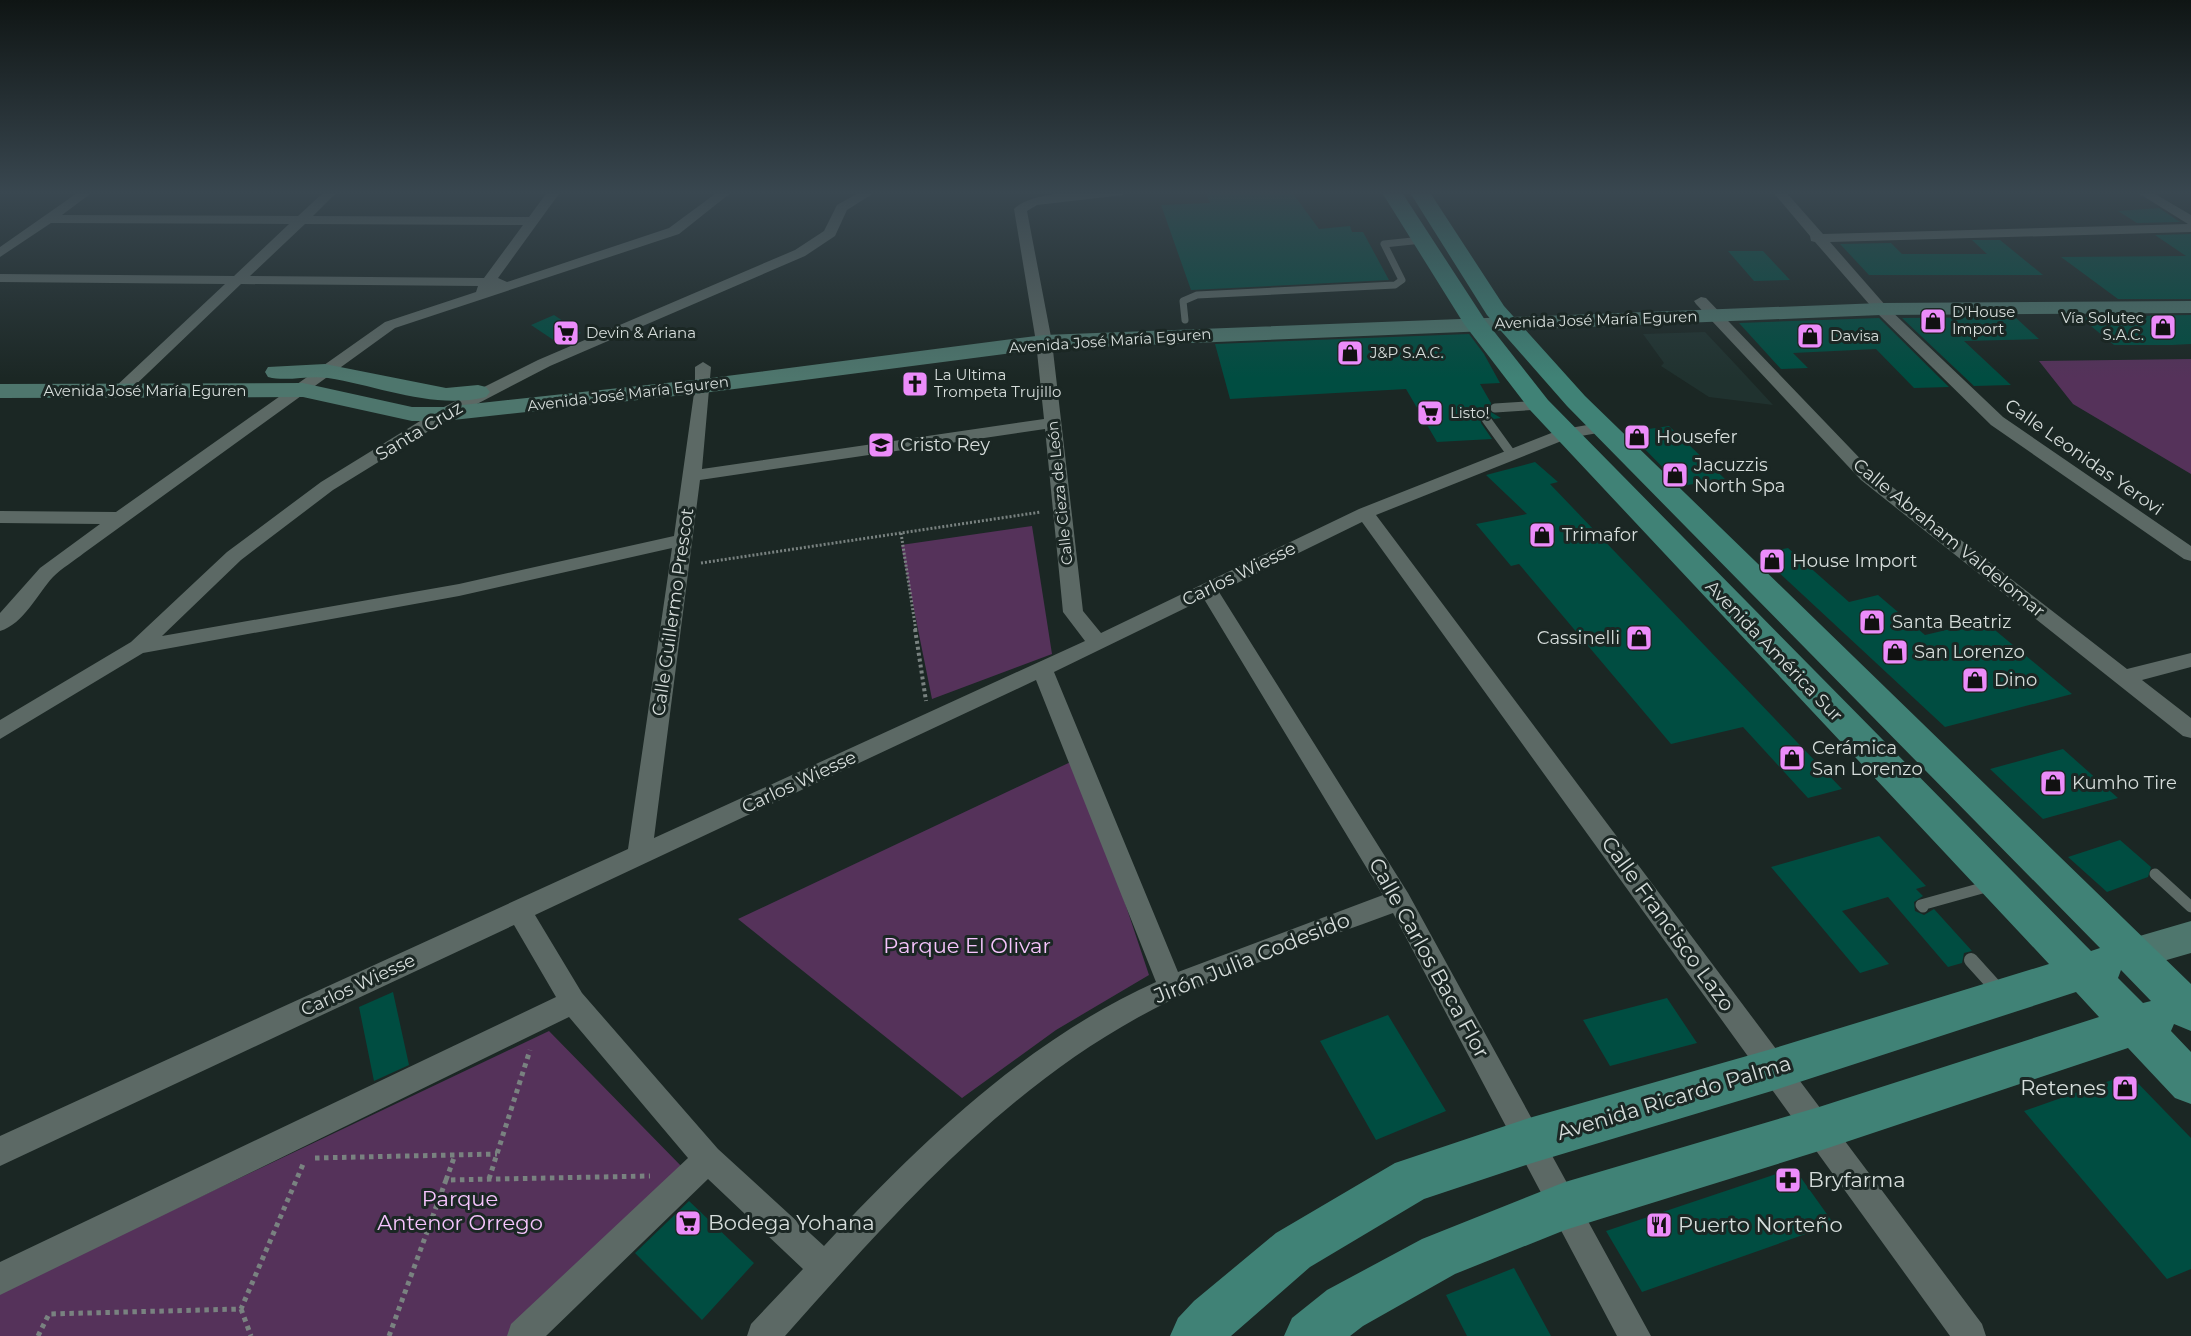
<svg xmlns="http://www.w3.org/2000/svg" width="2191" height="1336" font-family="Montserrat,sans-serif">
	<rect width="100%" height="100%" fill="#1b2724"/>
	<path fill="#20322f" d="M1705 332 1737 366 1773 405 1709 397 1661 366 1664 363 1643 334Z"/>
	<path fill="#55325a" d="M2191 359V474L2073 404 2039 361Z
		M1032 526 1052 654 932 699 901 545Z
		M1077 759 1149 975 1056 1030 962 1098 738 919Z
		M549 1031 684 1169 511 1336H0V1292Z"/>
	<path fill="#004d41" d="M1221 191H1291L1319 229 1350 226 1352 232H1363L1389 280 1191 290 1161 205 1210 203 1206 193Z
		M2159 208 2180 222 2137 223 2118 211Z
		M2191 234V299H2118L2061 257 2186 256 2155 235Z
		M1972 240H2000L2043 275H1869L1840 244 1891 243 1902 254H1987Z
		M1728 251H1763L1790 280 1754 281Z
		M554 315 581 333 558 343 531 325Z
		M2191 315V344L2172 345H2114L2080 317Z
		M2015 317 2039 339 1964 341 2011 385 1974 386 1902 318Z
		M1879 318 1949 387 1914 388 1876 349 1793 353 1808 368 1781 369 1739 323Z
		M1469 334 1484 354 1500 383 1480 384 1491 403 1489 411 1501 418 1494 419 1486 412 1480 417 1481 423 1492 439 1437 442 1406 389 1230 399 1215 344Z
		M1669 426 1725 479 1681 486 1628 432Z
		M1535 462 1558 482 1550 484 1842 789 1808 798 1743 727 1671 744 1519 564 1511 566 1476 524 1527 514 1486 475Z
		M1788 548 1849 602 1878 595 1925 635 1984 621 2072 694 1945 727 1759 554Z
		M2063 749 2118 798 2043 819 1990 769Z
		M1879 836 1926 886 1916 889 1923 896 1914 902 1915 911 1924 915 1934 909 1972 951 1964 953 1962 963 1948 967 1888 897 1842 911 1889 964 1860 973 1771 867Z
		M2120 840 2151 867 2148 877 2107 892 2068 857Z
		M393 992 409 1065 374 1081 359 1007Z
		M1667 998 1697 1043 1610 1066 1583 1020Z
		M1388 1015 1446 1111 1376 1140 1320 1041Z
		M2129 1074 2191 1138V1269L2167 1279 2024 1111Z
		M1794 1168 1834 1224 1642 1292 1606 1231Z
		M689 1201 754 1263 702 1320 635 1253Z
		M1514 1268 1551 1336H1467L1446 1295Z"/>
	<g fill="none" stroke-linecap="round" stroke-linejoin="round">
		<path stroke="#798280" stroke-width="3" stroke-dasharray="2 2" stroke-linecap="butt" d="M901 533 916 631
			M701 563 1041 512"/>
		<path stroke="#798280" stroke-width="4" stroke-dasharray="3 3" stroke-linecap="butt" d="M915 629 926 701"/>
		<path stroke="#798280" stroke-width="5" stroke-dasharray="4.5 4.5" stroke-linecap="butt" d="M315 1158 497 1154
			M489 1179 530 1050
			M446 1180 455 1155
			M241 1309 251 1336
			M38 1336 49 1314 241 1309 304 1162
			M389 1336 446 1180 650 1176"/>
		<path stroke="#5c6965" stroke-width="7" d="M1185 320 1183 301 1197 295 1395 285 1402 280 1384 244 1422 240"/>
		<path stroke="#5c6965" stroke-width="9" d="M1495 408 1539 405
			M1486 419 1512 455"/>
		<path stroke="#5c6965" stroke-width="11" d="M2155 874 2191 907
			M1923 907 1921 905 1993 885"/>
		<path stroke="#5c6965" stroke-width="14" d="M1971 960 1999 991"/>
		<path fill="#5c6965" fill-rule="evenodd" d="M80 191H94L62 215 298 216 325 191H338L313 216 529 217 548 191H561L498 278 507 282 669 228 719 191H733L679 234 395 328 84 553C74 561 62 568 53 577 37 594 24 624 0 631V613L40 568 100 524 0 523V511L116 512 385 322 476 292 478 286 241 284 126 394H114L112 391 114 388 225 284 0 282V274L234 276 289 224 51 223 0 257V247ZM305 224 523 225 484 278 250 276Z
			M862 191H877L847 210 835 236 805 256 550 366 450 418 333 490 241 560 162 636 459 584 674 536 695 386V367L703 362 711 367 702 469 1044 419 1036 342 1014 209C1033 189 1102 191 1129 191L1123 195 1037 205 1027 211 1052 342 1083 611 1101 633 1359 509 1559 430 1604 422 1610 423 1612 427 1610 431 1569 438 1376 515 1982 1324 1986 1336H1950L1362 522 1219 592 1408 893 1651 1336H1617L1393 913C1307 945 1218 973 1137 1018 998 1095 889 1219 785 1336H747L751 1324 803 1269 708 1179 546 1336H507L511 1324 688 1158 569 1017 0 1295V1262L556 997 514 925 0 1166V1136L628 849 672 548 459 596 143 653 0 739V720L131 642 227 552 321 482 438 410 538 360 795 250 824 231 837 205ZM1045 429 1063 612 1085 641 654 838 700 480ZM1204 599 1383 895 1178 972 1054 672ZM1036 680 1156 982C1027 1040 920 1143 824 1246L718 1149 582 993 535 915Z
			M1772 191H1785L1823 234 2188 224 2135 191H2150L2191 215V232L1830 242 1886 306 2003 417 2191 546V561L2184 559 1991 425 1876 312 1815 242 1811 241 1810 236Z
			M1701 297 1706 298 1873 472 2127 669 2191 653V667L2142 680 2191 718V738L2183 736 1861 480 1696 304 1694 301Z"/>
		<path fill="#4e766d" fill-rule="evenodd" d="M2191 301V313L1881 315 1044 349 703 393 444 421H412L303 397 0 398V384L303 383 412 407H444L703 379 1044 335 1881 303Z
			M325 364 446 388 478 385 486 387 490 392 486 397C434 410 379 386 328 378 308 375 287 382 268 377L265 372 268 367Z
			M2191 921V953L2132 970 2119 966 2113 954 2119 942Z"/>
		<path fill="#408276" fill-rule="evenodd" d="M1381 191H1401L1485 320 1548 400 2091 951 2100 948 1567 406 1487 315 1409 191H1429L1504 306 1585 396 2191 984V1031L2174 1024 2171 1031 2191 1052V1104L2175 1098 2128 1048 1819 1151 1565 1230 1455 1274 1363 1326 1350 1336H1284L1292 1318 1327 1290 1422 1239 1565 1182 1819 1107 2099 1017 2076 992 1775 1090 1529 1164 1424 1199 1310 1267 1231 1336H1170L1178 1318 1194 1301 1276 1233 1395 1163 1529 1118 1775 1048 2049 964 1530 410 1464 324ZM2121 970 2151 1001 2143 1003 2118 978Z"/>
	</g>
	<linearGradient id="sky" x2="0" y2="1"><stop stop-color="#0f1514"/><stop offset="0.51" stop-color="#394750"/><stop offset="1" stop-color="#394750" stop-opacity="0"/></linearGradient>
	<rect width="2191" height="378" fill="url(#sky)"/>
	<defs>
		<symbol id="shop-square" viewBox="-11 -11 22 22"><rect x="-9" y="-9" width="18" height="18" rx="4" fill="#ec8cfa" stroke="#1b2724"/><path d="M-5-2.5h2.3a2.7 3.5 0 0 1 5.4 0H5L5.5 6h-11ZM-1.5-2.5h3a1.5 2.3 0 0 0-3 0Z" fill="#111"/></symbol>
		<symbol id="supermarket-square" viewBox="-11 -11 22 22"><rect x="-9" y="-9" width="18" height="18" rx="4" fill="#ec8cfa" stroke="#1b2724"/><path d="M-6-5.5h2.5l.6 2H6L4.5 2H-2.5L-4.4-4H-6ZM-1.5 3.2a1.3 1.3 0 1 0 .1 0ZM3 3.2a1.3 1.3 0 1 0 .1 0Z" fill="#111"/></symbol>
		<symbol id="church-square" viewBox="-11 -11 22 22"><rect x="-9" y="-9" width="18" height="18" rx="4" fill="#ec8cfa" stroke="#1b2724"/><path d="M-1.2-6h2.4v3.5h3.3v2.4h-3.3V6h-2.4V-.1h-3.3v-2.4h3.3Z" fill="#111"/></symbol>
		<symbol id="school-square" viewBox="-11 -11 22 22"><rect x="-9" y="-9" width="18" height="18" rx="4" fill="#ec8cfa" stroke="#1b2724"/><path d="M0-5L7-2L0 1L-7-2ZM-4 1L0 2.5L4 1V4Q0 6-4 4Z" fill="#111"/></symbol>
		<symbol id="pharmacy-square" viewBox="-11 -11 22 22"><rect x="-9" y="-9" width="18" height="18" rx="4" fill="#ec8cfa" stroke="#1b2724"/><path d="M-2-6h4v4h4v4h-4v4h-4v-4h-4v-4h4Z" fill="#111"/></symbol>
		<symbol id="restaurant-square" viewBox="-11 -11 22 22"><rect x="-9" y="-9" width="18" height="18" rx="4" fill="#ec8cfa" stroke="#1b2724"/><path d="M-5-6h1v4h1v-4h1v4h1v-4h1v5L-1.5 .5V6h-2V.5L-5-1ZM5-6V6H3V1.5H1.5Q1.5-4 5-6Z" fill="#111"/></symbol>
	</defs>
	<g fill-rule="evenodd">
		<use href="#shop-square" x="1918" y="306" width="30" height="30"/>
		<use href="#shop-square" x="2148" y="312" width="30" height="30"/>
		<use href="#supermarket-square" x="551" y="318" width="30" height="30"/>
		<use href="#shop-square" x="1795" y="321" width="30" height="30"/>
		<use href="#shop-square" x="1335" y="338" width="30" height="30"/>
		<use href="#church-square" x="900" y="369" width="30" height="30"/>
		<use href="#supermarket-square" x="1415" y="398" width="30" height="30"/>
		<use href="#shop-square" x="1622" y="422" width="30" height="30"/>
		<use href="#school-square" x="866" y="430" width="30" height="30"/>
		<use href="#shop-square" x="1660" y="460" width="30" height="30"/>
		<use href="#shop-square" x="1527" y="520" width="30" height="30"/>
		<use href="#shop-square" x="1757" y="546" width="30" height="30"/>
		<use href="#shop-square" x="1857" y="607" width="30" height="30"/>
		<use href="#shop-square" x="1624" y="623" width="30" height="30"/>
		<use href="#shop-square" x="1880" y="637" width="30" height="30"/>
		<use href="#shop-square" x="1960" y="665" width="30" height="30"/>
		<use href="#shop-square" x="1777" y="743" width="30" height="30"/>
		<use href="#shop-square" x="2038" y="768" width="30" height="30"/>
		<use href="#shop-square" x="2110" y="1073" width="30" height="30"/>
		<use href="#pharmacy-square" x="1773" y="1165" width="30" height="30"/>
		<use href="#supermarket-square" x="673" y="1208" width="30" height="30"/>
		<use href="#restaurant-square" x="1644" y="1210" width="30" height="30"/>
	</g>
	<g text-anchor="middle" stroke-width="6" stroke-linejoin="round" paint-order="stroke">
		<g font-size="15" fill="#d6dddb" stroke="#1b2724" text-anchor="start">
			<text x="1952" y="317">D'House<tspan x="1952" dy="17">Import</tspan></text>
			<text x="2144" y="323" text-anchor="end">Vía Solutec<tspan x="2144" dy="17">S.A.C.</tspan></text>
			<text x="586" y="338">Devin &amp; Ariana</text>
			<text x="1830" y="341">Davisa</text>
			<text x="1370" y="358">J&amp;P S.A.C.</text>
			<text x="934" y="380">La Ultima<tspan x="934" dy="17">Trompeta Trujillo</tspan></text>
			<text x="1450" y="418">Listo!</text>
		</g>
		<g font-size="15" fill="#d6dddb" stroke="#1b2724">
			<text transform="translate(1596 320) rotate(-2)" y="5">Avenida José María Eguren</text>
			<text transform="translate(1110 341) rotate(-4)" y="5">Avenida José María Eguren</text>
			<text x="145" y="396">Avenida José María Eguren</text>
			<text transform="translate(628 394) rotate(-7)" y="5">Avenida José María Eguren</text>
			<text transform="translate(1060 493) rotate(-96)" y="5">Calle Cieza de León</text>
		</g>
		<g font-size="18" fill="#d6dddb" stroke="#1b2724">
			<text transform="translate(419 431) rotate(-31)" y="6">Santa Cruz</text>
			<text transform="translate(2084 457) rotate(35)" y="6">Calle Leonidas Yerovi</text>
			<text transform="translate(1949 538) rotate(39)" y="6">Calle Abraham Valdelomar</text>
			<text transform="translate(1239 574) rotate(-26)" y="6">Carlos Wiesse</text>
			<text transform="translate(673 612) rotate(-82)" y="6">Calle Guillermo Prescot</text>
			<text transform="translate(1774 651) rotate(46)" y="6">Avenida América Sur</text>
			<text transform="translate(799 782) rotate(-25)" y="6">Carlos Wiesse</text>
			<text transform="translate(358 985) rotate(-25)" y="6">Carlos Wiesse</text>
		</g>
		<g font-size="18" fill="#d6dddb" stroke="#1b2724" text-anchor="start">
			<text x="1656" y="443">Housefer</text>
			<text x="900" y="451">Cristo Rey</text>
			<text x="1694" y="471">Jacuzzis<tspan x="1694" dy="21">North Spa</tspan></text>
			<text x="1562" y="541">Trimafor</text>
			<text x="1792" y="567">House Import</text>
			<text x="1892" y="628">Santa Beatriz</text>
			<text x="1620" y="644" text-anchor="end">Cassinelli</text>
			<text x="1914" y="658">San Lorenzo</text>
			<text x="1994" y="686">Dino</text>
			<text x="1812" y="754">Cerámica<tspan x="1812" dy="21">San Lorenzo</tspan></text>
			<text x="2072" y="789">Kumho Tire</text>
		</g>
		<g font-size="21" fill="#d6dddb" stroke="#1b2724">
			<text transform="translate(1668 924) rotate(54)" y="7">Calle Francisco Lazo</text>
			<text transform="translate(1252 958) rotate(-22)" y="7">Jirón Julia Codesido</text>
			<text transform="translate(1429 958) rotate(61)" y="7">Calle Carlos Baca Flor</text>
			<text transform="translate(1674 1098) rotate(-17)" y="7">Avenida Ricardo Palma</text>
		</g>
		<g font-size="21" fill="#f6c4fd" stroke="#1b2724">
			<text x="967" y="953">Parque El Olivar</text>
			<text x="460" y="1206">Parque<tspan x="460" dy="24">Antenor Orrego</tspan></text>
		</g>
		<g font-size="21" fill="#d6dddb" stroke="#1b2724" text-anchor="start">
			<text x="2106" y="1095" text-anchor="end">Retenes</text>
			<text x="1808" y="1187">Bryfarma</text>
			<text x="708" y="1230">Bodega Yohana</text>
			<text x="1678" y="1232">Puerto Norteño</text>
		</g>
	</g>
</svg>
